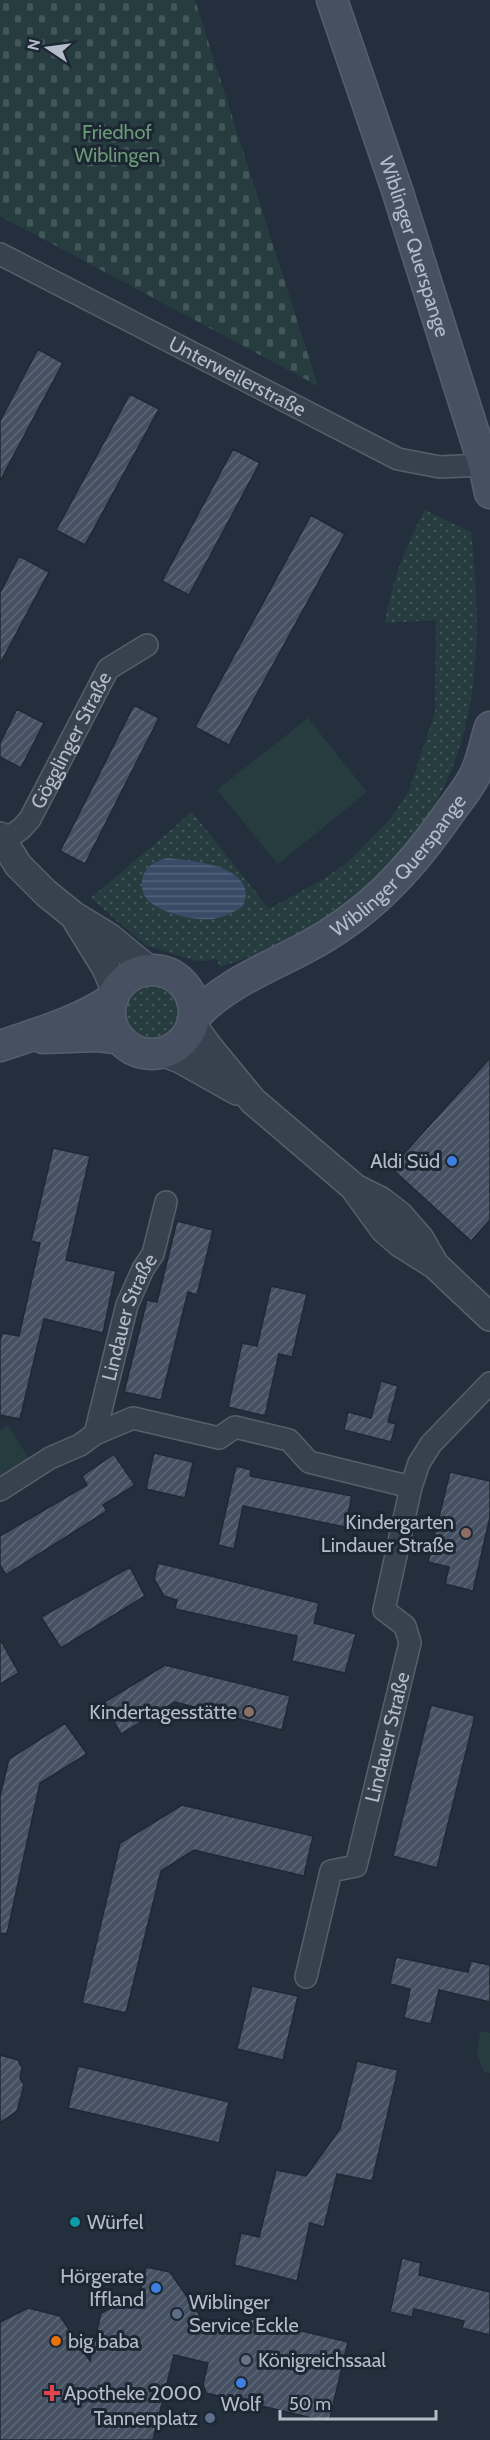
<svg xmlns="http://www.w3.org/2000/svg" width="490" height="2440" font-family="Cabin,sans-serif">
	<defs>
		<pattern id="grass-dots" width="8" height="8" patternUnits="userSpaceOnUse" patternTransform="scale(1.5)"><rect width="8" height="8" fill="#263c3f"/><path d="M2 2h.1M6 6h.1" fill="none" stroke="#435659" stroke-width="1.8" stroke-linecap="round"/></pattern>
		<pattern id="cemetery-stones" width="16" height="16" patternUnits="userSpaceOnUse" patternTransform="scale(1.5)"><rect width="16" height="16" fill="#263c3f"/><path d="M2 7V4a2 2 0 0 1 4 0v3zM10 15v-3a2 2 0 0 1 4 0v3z" fill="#435659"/></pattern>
		<pattern id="water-rules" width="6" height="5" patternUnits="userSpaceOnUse" patternTransform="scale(1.5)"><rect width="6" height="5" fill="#394c67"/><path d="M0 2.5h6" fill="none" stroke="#53647b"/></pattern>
		<pattern id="building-hatch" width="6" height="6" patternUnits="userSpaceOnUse" patternTransform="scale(1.5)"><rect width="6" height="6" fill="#455162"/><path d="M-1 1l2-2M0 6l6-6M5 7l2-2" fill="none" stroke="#5d6877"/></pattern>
	</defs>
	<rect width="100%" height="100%" fill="#242f3e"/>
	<path fill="url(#grass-dots)" d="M425 510 471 532C486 665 477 784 374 881 348 905 320 926 288 941 266 952 243 959 220 967L216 958 206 961H196L145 945 91 898 192 812 269 909 324 879 349 861 391 818 409 791 435 712 436 620 385 623C392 581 405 547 425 510Z
		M121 1013a31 31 0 1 1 62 0a31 31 0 1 1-62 0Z"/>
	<path fill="url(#cemetery-stones)" d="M0 0H195L318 386 0 216Z"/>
	<path fill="#263c3f" d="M308 718 367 792 278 864 217 790Z
		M8 1425 31 1462 0 1481V1430Z
		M480 2031 490 2033V2073L484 2072 477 2055Z"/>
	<path fill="url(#water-rules)" d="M167 858C189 861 241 863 246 892 246 896 244 902 243 906 234 912 225 917 213 919 196 921 165 914 151 903 139 894 139 875 150 866 154 862 162 860 167 858Z"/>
	<path fill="url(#building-hatch)" stroke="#1f2835" stroke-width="1.5" d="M38 349 63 363 0 481V421Z
		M130 394 159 409 85 545 56 530Z
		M233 449 260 463 189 595 162 581Z
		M311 515 345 534 229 745 195 727Z
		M19 556 49 572 0 664V593Z
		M134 705 159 718 85 864 60 851Z
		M17 709 44 723 21 768 0 757V743Z
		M490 1058V1220L471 1241 391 1168Z
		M53 1148 90 1156 66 1260 116 1271 103 1333 44 1319 20 1419 0 1415V1341L2 1333 19 1336 40 1243 31 1241Z
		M177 1221 213 1230 197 1295 188 1292 161 1400 124 1392 147 1300 157 1302Z
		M271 1286 307 1294 292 1357 279 1354 265 1416 228 1407 242 1343 257 1346Z
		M381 1381 398 1386 388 1422 396 1424 391 1442 344 1430 348 1412 371 1418Z
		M154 1453 193 1462 185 1498 146 1489Z
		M114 1454 135 1485 103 1505 107 1511 6 1575 0 1565V1536L87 1485 82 1476Z
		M236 1466 251 1470 250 1476 352 1496 345 1527 243 1506 234 1549 218 1545Z
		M450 1472 490 1481V1517L473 1591 445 1584 449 1567 428 1562Z
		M158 1563 319 1603 314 1623 356 1634 345 1673 292 1661 297 1636 175 1609 177 1600 164 1596 154 1579Z
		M130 1567 145 1596 61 1648 41 1617Z
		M0 1639 19 1673 0 1684Z
		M165 1665 290 1696 282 1730 175 1702 121 1734 103 1703Z
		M431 1705 475 1716 437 1868 393 1856Z
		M65 1723 87 1754 40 1783 7 1934 0 1933V1796L9 1759Z
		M182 1805 313 1836 304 1876 194 1850 161 1871 126 2013 82 2003 120 1843Z
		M396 1957 468 1972 471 1961 490 1965V2002L439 1990 431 2024 404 2018 410 1989 390 1984Z
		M252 1986 298 1996 283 2060 237 2049Z
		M0 2055 18 2060 22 2068 20 2078 24 2085 17 2111 0 2123Z
		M357 2061 398 2070 372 2181 337 2174 324 2227 310 2223 297 2281 234 2265 241 2233 259 2237 276 2170 306 2176 340 2129Z
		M78 2066 229 2102 219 2143 68 2108Z
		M402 2258 421 2263 419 2275 490 2292V2335L462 2328 464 2321 414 2309 412 2317 390 2312Z
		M146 2267 170 2272 210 2330 228 2318 245 2322 252 2319 348 2342 329 2422 206 2393 203 2384 208 2363 174 2355 153 2440H0V2322L28 2308 60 2316 90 2361 101 2313 140 2294Z"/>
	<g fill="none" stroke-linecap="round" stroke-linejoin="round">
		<defs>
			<g id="minor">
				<path id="s1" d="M0 254 398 459 440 467 484 465"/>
				<path id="s2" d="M3 841 21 829 30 819 108 669 147 645"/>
				<path id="s3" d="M95 1434 127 1305 143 1269 153 1254 166 1202"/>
				<path d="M0 1490 50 1458 80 1445 95 1434 133 1418 219 1438 235 1427 289 1440 309 1462 411 1487"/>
				<path id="s4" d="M306 1977 331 1871 356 1866 410 1643 405 1626 384 1610 411 1487 419 1463 431 1444 490 1383"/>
			</g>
			<path id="tertiary" d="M0 836 18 865 46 893 73 915 109 937 149 970
				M77 921 106 968 116 992
				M193 1025 207 1045 253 1101 355 1188 381 1201 399 1215 420 1239 435 1265
				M164 1053 180 1059 237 1091
				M355 1189 384 1229 400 1243 435 1265 490 1317"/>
			<g id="secondary">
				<path id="s5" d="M332 0 397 190 484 465 490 493"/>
				<circle cx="152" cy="1012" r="42"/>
				<path id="s6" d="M194 1018C222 985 268 968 305 948 366 916 408 872 447 816 456 803 468 789 475 775 482 760 485 743 490 727"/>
				<path d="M43 1038 97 1036 120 1039"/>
				<path d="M0 1046C36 1034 83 1020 113 998"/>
			</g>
		</defs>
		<use href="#minor" stroke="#565f6c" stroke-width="24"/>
		<use href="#tertiary" stroke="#565f6c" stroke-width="30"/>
		<use href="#secondary" stroke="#565f6c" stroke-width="33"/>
		<use href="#minor" stroke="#38414e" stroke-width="21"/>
		<use href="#tertiary" stroke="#38414e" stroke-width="27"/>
		<use href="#secondary" stroke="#465061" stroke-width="30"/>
	</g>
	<g fill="#3f7fe0" stroke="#1d2633" stroke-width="2">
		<circle cx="452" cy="1161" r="6"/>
		<circle cx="156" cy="2288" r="6"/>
		<circle cx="241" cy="2383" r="6"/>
	</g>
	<g fill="#8d6e63" stroke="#1d2633" stroke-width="2">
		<circle cx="466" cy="1533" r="6"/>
		<circle cx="249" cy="1712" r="6"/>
	</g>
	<circle fill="#0f9aa8" stroke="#1d2633" stroke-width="2" cx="75" cy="2222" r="6"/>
	<g fill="#5c6f8a" stroke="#1d2633" stroke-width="2">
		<circle cx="177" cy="2314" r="6"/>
		<circle cx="210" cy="2418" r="6"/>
	</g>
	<circle fill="#e8710a" stroke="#1d2633" stroke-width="2" cx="56" cy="2341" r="6"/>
	<circle fill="#6b7280" stroke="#1d2633" stroke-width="2" cx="246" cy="2360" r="6"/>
	<path fill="#e0444e" stroke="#1d2633" stroke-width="2" d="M49 2384h6v6h6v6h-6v6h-6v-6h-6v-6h6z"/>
	<g text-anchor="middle" stroke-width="6" stroke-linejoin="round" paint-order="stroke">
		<g font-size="20" fill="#6b9a76" stroke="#1d2633">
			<text x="117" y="139">Friedhof<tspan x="117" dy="23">Wiblingen</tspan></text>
		</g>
		<g font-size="20" fill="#b4bcc9" stroke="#1d2633">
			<text dy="7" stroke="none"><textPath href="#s5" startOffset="260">Wiblinger Querspange</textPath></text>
			<text dy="7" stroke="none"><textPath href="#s1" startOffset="267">Unterweilerstraße</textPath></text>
			<text dy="7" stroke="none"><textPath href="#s2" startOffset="124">Gögglinger Straße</textPath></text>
			<text dy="7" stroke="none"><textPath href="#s6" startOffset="258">Wiblinger Querspange</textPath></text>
			<text dy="7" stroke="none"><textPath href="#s3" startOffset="122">Lindauer Straße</textPath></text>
			<text dy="7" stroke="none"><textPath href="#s4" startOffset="267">Lindauer Straße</textPath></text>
		</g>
		<g font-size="20" fill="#b4bcc9" stroke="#1d2633" text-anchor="end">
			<text x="440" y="1168">Aldi Süd</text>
			<text x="454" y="1529">Kindergarten<tspan x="454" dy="23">Lindauer Straße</tspan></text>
			<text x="237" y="1719">Kindertagesstätte</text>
			<text x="87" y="2229" text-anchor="start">Würfel</text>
			<text x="144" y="2283">Hörgerate<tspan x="144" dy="23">Iffland</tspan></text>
			<text x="189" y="2309" text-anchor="start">Wiblinger<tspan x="189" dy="23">Service Eckle</tspan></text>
			<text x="68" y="2348" text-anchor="start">big baba</text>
			<text x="258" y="2367" text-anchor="start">Königreichssaal</text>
			<text x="64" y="2400" text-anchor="start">Apotheke 2000</text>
			<text x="241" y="2411" text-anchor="middle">Wolf</text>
			<text x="198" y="2425">Tannenplatz</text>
		</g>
	</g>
	<g transform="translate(48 48) rotate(283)" stroke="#1d2633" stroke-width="4.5" paint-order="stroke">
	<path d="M0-4.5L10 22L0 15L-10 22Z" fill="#b4bcc9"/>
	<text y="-9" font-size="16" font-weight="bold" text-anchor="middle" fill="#b4bcc9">N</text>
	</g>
	<path d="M280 2410v9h156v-9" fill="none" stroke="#b4bcc9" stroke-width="3"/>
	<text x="289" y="2410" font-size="18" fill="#b4bcc9" stroke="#1d2633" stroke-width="4.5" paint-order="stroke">50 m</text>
</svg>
